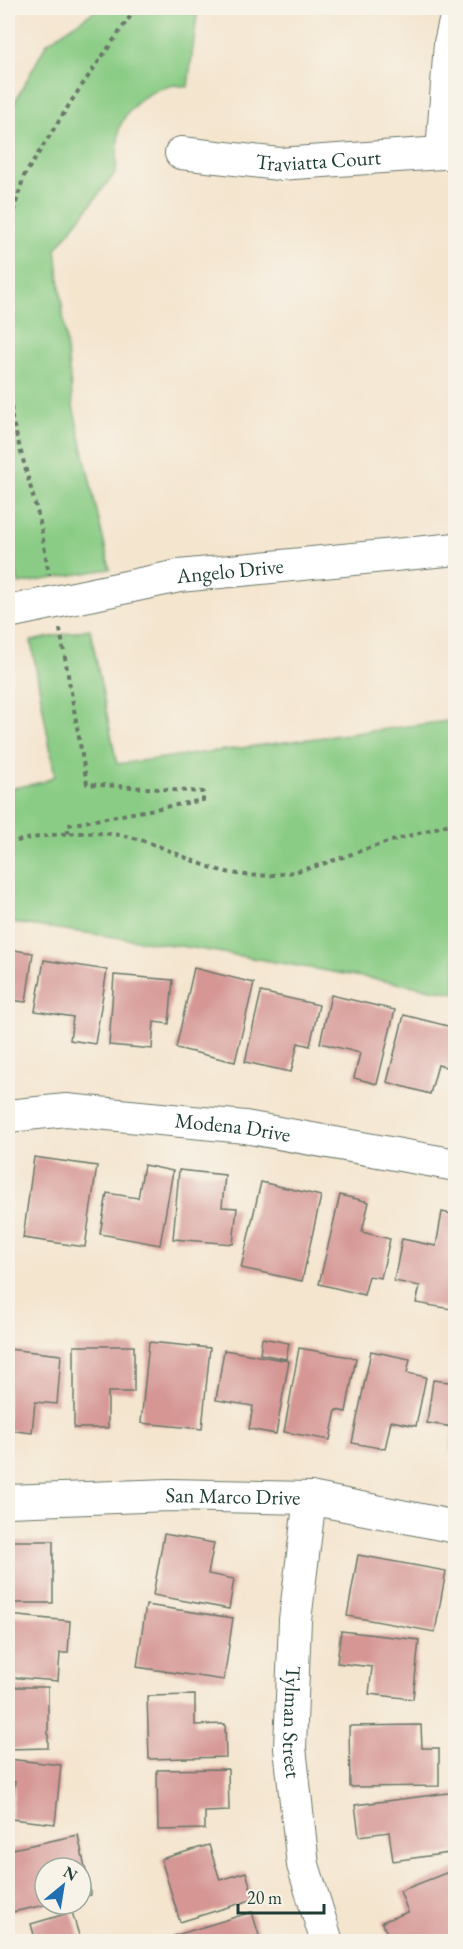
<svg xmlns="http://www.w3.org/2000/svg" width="463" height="1949" font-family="'EB Garamond',serif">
	<rect width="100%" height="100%" fill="#f7f3e8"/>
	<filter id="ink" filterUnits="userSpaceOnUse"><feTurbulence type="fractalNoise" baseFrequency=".0167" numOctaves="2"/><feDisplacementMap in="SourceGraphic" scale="12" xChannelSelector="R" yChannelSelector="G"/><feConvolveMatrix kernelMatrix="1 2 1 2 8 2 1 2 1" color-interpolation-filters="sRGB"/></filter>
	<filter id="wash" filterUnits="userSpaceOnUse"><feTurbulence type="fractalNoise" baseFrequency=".008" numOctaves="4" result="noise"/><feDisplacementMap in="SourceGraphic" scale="24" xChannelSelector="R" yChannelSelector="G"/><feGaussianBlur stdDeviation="1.35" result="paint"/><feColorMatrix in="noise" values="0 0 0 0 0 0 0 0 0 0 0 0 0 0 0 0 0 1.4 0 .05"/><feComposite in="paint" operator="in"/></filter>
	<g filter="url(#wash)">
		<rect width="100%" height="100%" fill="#f4e5cf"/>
		<path fill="#8acc85" stroke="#54845c" stroke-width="1.5" d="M99 8H198L188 87 174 85 156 90 142 98 127 113 119 128 116 172 56 249 73 406 110 569 19 584 8 531V147L11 109 47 43Z
			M90 629 117 764 455 720V993L194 948 8 922V789L43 782 55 776 31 641Z"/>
		<g id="blocks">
			<path fill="#d59694" d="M8 949 33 953 26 1002 8 1000Z
				M44 960 107 970 95 1044 70 1040 73 1017 35 1011Z
				M194 968 254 983 235 1062 176 1048Z
				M114 975 173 980 169 1024 154 1022 152 1049 109 1045Z
				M261 992 319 1005 310 1046 298 1043 291 1072 245 1062Z
				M331 995 395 1010 377 1084 354 1078 360 1053 320 1043Z
				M404 1015 456 1028V1045L450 1068 438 1065 430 1094 387 1082Z
				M34 1157 97 1166 85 1247 23 1238Z
				M144 1165 173 1171 160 1245 100 1234 107 1193 138 1198Z
				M179 1170 225 1175 222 1207 237 1208 233 1244 173 1239Z
				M261 1182 321 1196 302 1281 241 1268Z
				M340 1195 369 1202 362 1232 390 1239 381 1278 369 1276 364 1295 319 1284Z
				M442 1212 456 1215V1286L451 1309 416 1303 420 1286 394 1281 402 1239 436 1246Z
				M262 1338 289 1343 286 1359 260 1354Z
				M149 1342 210 1348 202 1429 141 1423Z
				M74 1346H134V1392H108V1428H74Z
				M299 1348 356 1358 346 1412 336 1410 330 1440 284 1432Z
				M8 1349 61 1355 57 1404 35 1402 32 1433 8 1430Z
				M224 1350 289 1361 276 1434 249 1429 253 1406 216 1400Z
				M371 1351 410 1359 407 1373 426 1377 416 1426 391 1421 385 1449 352 1443Z
				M433 1380 456 1383V1453L450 1452 453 1427 427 1423Z
				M164 1534 214 1543 208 1574 234 1579 229 1609 153 1595Z
				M12 1541H53V1603H8V1562H12Z
				M358 1555 446 1571 435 1632 347 1616Z
				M146 1605 233 1618 224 1680 137 1667Z
				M8 1615 70 1621 68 1653H60L58 1681 8 1677Z
				M341 1631 419 1640 413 1699 369 1694 372 1667 337 1663Z
				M8 1687H48V1748L8 1749Z
				M195 1695V1725L225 1724 226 1757 149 1759 147 1696Z
				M421 1725 422 1748H439V1786L350 1787 349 1726Z
				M8 1759 61 1765 55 1824 11 1819 15 1782 8 1781Z
				M228 1769 229 1811 205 1812V1829L158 1830 157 1770Z
				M456 1792V1852L393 1861 389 1832 359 1836 355 1805Z
				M78 1835 91 1895 81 1897V1868H45V1905L8 1913V1850Z
				M209 1845 220 1880 246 1872 254 1899 180 1922 161 1859Z
				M456 1869V1934L437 1942H391L382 1922 408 1912 400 1891Z
				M72 1912 81 1942H36L31 1924Z
				M252 1912 261 1942H171L170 1937Z"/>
		</g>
	</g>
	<g filter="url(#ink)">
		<use href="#blocks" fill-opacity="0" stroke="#6a786a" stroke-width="1.5"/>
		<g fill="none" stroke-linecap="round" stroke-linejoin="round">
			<defs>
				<g id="minor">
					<path id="s1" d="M181 153 279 164 456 152"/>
					<path d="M442 153 450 43 456 17"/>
					<path id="s2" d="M8 612 179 576 456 549"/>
					<path id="s3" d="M8 1116 66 1110 245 1127 456 1165"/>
					<path id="s4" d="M310 1498 295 1620 290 1748 303 1865 327 1942"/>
					<path id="s5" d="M8 1501 169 1495 310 1498 456 1527"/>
				</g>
			</defs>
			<use href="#minor" stroke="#6a786a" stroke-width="34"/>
			<path stroke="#6a786a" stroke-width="4" stroke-dasharray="4.5 4.5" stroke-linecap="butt" d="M8 229 24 176 76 94 136 8
				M8 362 12 419 40 522 49 575
				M60 629 87 784 203 792V800L68 825V835
				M8 843C46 834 95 828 134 838 172 848 206 872 246 875 290 879 327 862 369 848 397 839 427 831 456 822"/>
			<use href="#minor" stroke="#fff" stroke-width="32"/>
		</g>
	</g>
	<g text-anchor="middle" stroke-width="4.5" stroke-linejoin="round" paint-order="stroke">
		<g font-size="21" fill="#1f3d34" stroke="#f7f3e8">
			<text dy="7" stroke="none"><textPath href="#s1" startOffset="138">Traviatta Court</textPath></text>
			<text dy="7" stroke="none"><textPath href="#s2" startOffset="226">Angelo Drive</textPath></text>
			<text dy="7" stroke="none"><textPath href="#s3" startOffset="226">Modena Drive</textPath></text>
			<text dy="7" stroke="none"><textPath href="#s5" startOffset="225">San Marco Drive</textPath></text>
			<text dy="7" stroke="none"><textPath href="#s4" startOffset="225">Tylman Street</textPath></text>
		</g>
	</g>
	<rect width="463" height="1949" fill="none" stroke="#f7f3e8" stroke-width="30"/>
	<g transform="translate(63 1886) rotate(30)"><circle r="28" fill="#f7f3e8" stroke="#a1aaa0" stroke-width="1.5"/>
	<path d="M0-4.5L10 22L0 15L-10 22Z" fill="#1f6fb2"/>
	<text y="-9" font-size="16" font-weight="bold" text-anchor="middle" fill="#1f3d34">N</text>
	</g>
	<path d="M238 1904v9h86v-9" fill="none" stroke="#1f3d34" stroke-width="3"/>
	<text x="247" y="1904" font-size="18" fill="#1f3d34" stroke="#f7f3e8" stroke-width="4.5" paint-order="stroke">20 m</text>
</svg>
